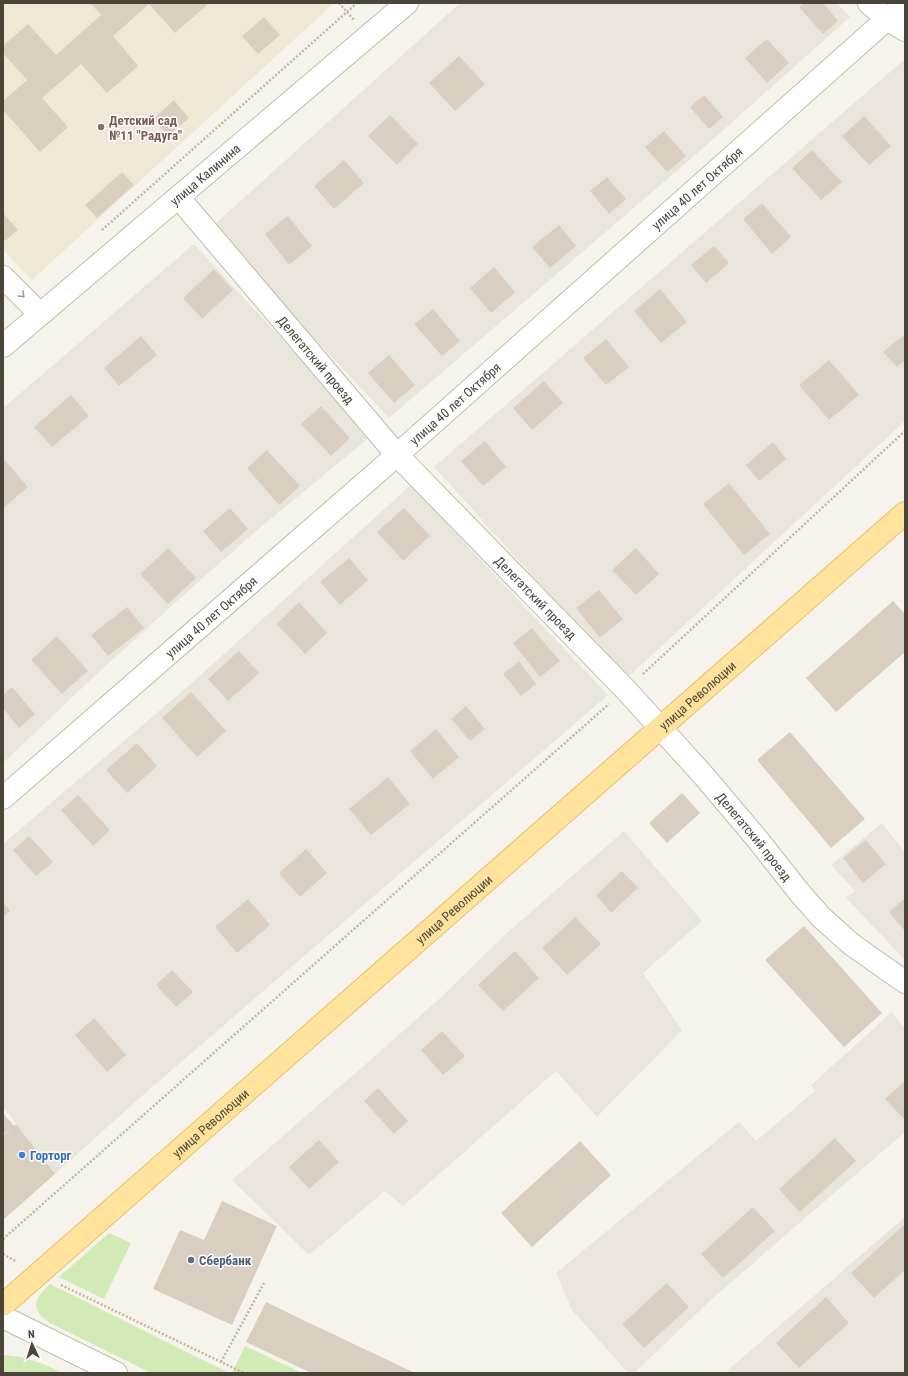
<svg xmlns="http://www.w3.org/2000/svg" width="908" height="1376" font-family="'Roboto Condensed',sans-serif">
	<rect width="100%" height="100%" fill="#f6f3ec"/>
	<path fill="#eae5da" d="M460 3H837L850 17 701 150 389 418 311 335 215 224Z
		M905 59V421L626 679 434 467Z
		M194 244 371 436 261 527 207 574 101 670 3 763V408Z
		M412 484 486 566 608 695 152 1087 55 1174 3 1107V844L194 681Z
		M882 823 903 850 905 848V960L846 898 855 891 831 865Z
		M624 831 702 921 643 973 682 1030 597 1117 556 1071 403 1206 385 1191 309 1255 232 1180 375 1056 439 999 509 931Z
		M892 1012 905 1029V1132L714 1297 634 1373H628L572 1310 556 1273 739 1122 756 1141 815 1091 811 1085Z
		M905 1217V1373H729L727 1371Z"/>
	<path fill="#efe8d6" d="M3 3H331L333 4 32 280 3 250Z"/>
	<path fill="#d2eab5" d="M109 1233 131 1243 104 1299 59 1277Z
		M50 1284 217 1367 229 1373H151L50 1323C29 1308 34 1299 50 1284Z
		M245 1346 302 1373H232Z
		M3 1355C25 1356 43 1363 62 1373H3Z"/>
	<path fill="#d8cfc1" d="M90 3H206L207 5 175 33 149 4 113 36 138 66 107 93 81 64 42 98 68 127 40 152 3 110V101L27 80 3 53V46L28 24 56 55 101 15Z
		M804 3H823L838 21 823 34 799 7Z
		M264 17 280 35 258 54 242 36Z
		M767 39 789 63 767 83 745 58Z
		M459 56 485 84 455 111 429 83Z
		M704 95 723 117 709 129 690 107Z
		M174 100 189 118 168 136 153 119Z
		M390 115 418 144 397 165 368 136Z
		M864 116 891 146 869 165 842 136Z
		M664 131 686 156 667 172 645 147Z
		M812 150 842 182 821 200 792 168Z
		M344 160 364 183 334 209 314 186Z
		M122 172 134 185 97 218 85 205Z
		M607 177 626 199 609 214 590 191Z
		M762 203 791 237 772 254 743 219Z
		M3 213 18 230 5 241 3 239Z
		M288 216 312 246 289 265 265 234Z
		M559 225 576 246 550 268 532 247Z
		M714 246 729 263 706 283 691 265Z
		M494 267 515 292 491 313 470 288Z
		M214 269 233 290 202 319 183 298Z
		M660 289 687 322 661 343 634 311Z
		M433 309 460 341 442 356 414 324Z
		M905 334V360L897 367 883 352Z
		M141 336 157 355 119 386 104 368Z
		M606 339 629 367 606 385 583 358Z
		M389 355 415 385 394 403 368 373Z
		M829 360 859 395 829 420 799 385Z
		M544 381 563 403 532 430 513 408Z
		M71 395 89 416 52 447 34 427Z
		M321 406 350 438 331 456 301 424Z
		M485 441 506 467 483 486 461 461Z
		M773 442 786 459 759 481 746 465Z
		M267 450 300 486 279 505 247 468Z
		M3 458 28 487 3 508Z
		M729 483 770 534 744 555 703 504Z
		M230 508 248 529 221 552 203 531Z
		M404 508 430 536 403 561 377 532Z
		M168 548 196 578 168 604 140 574Z
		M636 548 659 574 636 595 612 570Z
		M349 558 368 580 340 605 320 582Z
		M599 590 623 619 600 638 576 608Z
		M893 601 905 614V652L836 712 806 678Z
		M299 602 327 633 305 654 277 624Z
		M127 607 144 628 108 656 91 635Z
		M532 628 560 661 540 677 513 643Z
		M57 636 88 671 62 694 31 660Z
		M239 651 259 673 228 701 208 679Z
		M519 661 536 684 521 696 503 674Z
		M12 687 35 714 19 728 3 708V695Z
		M191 692 226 731 197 757 162 718Z
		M466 706 485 729 470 741 451 719Z
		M436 729 459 757 433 779 410 751Z
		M790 732 865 819 831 848 757 760Z
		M137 743 157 766 127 793 106 770Z
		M388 777 410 804 371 835 349 809Z
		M682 793 700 813 667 843 649 823Z
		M78 795 110 830 93 846 61 810Z
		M29 836 53 862 36 876 13 850Z
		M866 840 886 864 863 883 843 858Z
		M306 849 327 873 300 897 279 873Z
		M622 871 638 888 611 913 596 895Z
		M905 898V931L889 912Z
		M248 899 270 925 237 953 215 927Z
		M3 903 10 911 3 917Z
		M575 917 601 944 567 975 542 948Z
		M804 926 882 1013 844 1047 765 960Z
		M515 951 539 978 503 1011 478 985Z
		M172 970 193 992 176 1007 156 985Z
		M94 1018 126 1055 107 1072 75 1035Z
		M442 1031 465 1056 443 1075 421 1050Z
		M905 1081V1120L885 1099Z
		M378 1088 408 1121 394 1134 364 1101Z
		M3 1113 14 1126 3 1135Z
		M16 1124 55 1174 3 1220V1136Z
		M835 1138 856 1161 800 1212 779 1189Z
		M319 1140 339 1162 309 1189 289 1167Z
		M580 1141 611 1175 532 1247 501 1213Z
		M222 1201 277 1226 232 1325 153 1289 180 1230 204 1240Z
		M753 1207 775 1231 723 1278 701 1254Z
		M905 1224V1270L874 1298 851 1273Z
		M667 1283 689 1307 644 1348 622 1324Z
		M826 1297 849 1323 799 1368 776 1343Z
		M266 1302 303 1320 415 1373H311L246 1342Z"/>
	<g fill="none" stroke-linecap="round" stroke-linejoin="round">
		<defs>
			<g id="minor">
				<path d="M869 3 887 19 905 30"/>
				<path id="s1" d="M179 198 397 455 626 690 704 776 758 840 799 892 821 917 851 944 905 982"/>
				<path d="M3 277 40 314"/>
				<path id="s2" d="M3 346 407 3"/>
				<path id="s3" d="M3 798 397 455 887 19 905 5"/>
				<path d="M3 1317 116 1373"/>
			</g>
			<g id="major">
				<path id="s4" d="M3 1305 905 513"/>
			</g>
		</defs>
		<use href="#minor" stroke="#c2bbae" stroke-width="24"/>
		<use href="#major" stroke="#e6c16a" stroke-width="24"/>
		<path stroke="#c4b79f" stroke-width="2.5" stroke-dasharray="2 2" stroke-linecap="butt" d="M339 3 354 20
			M102 230 357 3
			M643 674 905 431
			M3 1239 609 704
			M3 1254 17 1262
			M61 1285 244 1373
			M221 1362 264 1283"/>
		<use href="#minor" stroke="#fff" stroke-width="22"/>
		<use href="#major" stroke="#ffe39c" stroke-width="22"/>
	</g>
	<defs><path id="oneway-chevron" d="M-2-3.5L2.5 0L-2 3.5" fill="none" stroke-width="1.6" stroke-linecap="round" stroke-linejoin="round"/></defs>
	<use stroke="#9c9892" href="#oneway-chevron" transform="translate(22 295) rotate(45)"/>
	<circle fill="#8d6e63" stroke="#fff" stroke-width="1.5" cx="101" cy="127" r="4"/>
	<circle fill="#3f7fe0" stroke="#fff" stroke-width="1.5" cx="22" cy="1155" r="4"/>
	<circle fill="#5c6f8a" stroke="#fff" stroke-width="1.5" cx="191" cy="1260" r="4"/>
	<g text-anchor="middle" stroke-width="3" stroke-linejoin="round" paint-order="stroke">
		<g font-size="13" font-weight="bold" fill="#785e54" stroke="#fff" text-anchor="start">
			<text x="109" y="125">Детский сад<tspan x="109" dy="15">№11 "Радуга"</tspan></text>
		</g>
		<g font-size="13" fill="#4b4439" stroke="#fff">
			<text dy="5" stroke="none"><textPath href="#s2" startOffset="265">улица Калинина</textPath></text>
			<text dy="5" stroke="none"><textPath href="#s3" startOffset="924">улица 40 лет Октября</textPath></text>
			<text dy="5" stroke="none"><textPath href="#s1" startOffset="212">Делегатский проезд</textPath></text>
			<text dy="5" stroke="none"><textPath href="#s3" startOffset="600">улица 40 лет Октября</textPath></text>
			<text dy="5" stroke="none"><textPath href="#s1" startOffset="536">Делегатский проезд</textPath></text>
			<text dy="5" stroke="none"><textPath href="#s3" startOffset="276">улица 40 лет Октября</textPath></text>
			<text dy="5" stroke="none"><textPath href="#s4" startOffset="924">улица Революции</textPath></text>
			<text dy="5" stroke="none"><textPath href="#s1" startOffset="860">Делегатский проезд</textPath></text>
			<text dy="5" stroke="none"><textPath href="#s4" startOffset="600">улица Революции</textPath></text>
			<text dy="5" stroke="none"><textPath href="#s4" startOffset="276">улица Революции</textPath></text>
		</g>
		<g font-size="13" font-weight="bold" fill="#366cbe" stroke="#fff" text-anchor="start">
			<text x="30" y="1160">Горторг</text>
		</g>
		<g font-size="13" font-weight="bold" fill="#4e5e75" stroke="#fff" text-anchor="start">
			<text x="199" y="1265">Сбербанк</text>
		</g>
	</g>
	<rect width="908" height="1376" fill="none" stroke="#4b4439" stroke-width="8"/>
	<g transform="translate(32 1344) rotate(356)" stroke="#ffffff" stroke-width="3" paint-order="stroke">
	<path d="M0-3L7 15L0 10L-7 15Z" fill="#4b4439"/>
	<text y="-6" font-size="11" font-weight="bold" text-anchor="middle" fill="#4b4439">N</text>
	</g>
</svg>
